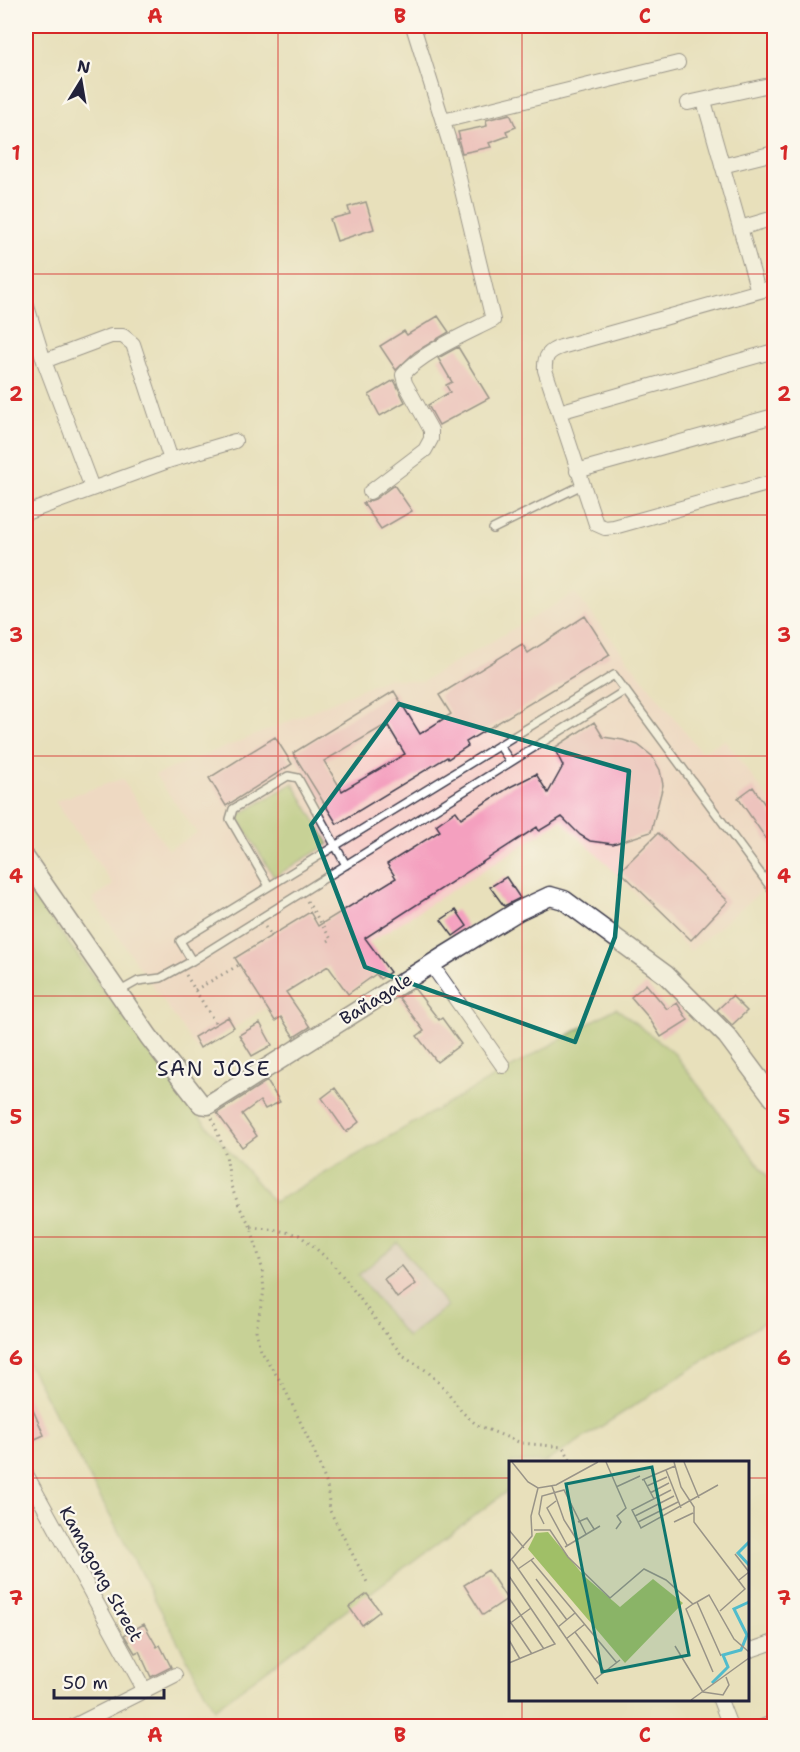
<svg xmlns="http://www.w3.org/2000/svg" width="800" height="1752" font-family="'Shantell Sans',sans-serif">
	<rect width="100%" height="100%" fill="#fbf7ec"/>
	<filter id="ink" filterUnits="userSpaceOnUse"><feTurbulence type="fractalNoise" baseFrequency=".0167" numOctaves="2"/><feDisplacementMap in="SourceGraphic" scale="12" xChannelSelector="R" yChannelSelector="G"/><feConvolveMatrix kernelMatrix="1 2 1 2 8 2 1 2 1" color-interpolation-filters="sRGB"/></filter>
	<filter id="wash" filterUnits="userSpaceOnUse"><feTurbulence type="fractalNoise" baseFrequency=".008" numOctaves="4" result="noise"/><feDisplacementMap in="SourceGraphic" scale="24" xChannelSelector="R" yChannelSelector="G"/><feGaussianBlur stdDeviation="1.35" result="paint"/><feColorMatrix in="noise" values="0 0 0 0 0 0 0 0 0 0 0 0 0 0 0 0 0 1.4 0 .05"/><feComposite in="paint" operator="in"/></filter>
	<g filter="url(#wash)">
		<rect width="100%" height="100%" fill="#e8e0bb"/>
		<path fill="#f7d0cb" d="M575 593 701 752 725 740 774 806V881L690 951 602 859 561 821 198 1051 92 899 113 885 55 801 122 779 168 850 197 833 155 775 276 727 386 678 422 682Z"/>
		<path fill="#d2bec2" d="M398 1243 447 1306 407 1337 357 1275Z"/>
		<path fill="#a0bf67" stroke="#617051" stroke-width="1.5" fill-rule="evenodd" d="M293 783 329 844 274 877 237 816Z
			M26 886 189 1105 274 1202 616 1008 674 1053 774 1185V1316L546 1462H511L510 1489 214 1709 26 1360ZM398 1243 447 1306 407 1337 358 1275Z"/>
		<g id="blocks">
			<path fill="#f4a0bf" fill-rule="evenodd" d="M510 114 516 127 506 131 508 136 489 143 491 147 462 153 458 139H460L458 132 487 126 486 120Z
				M366 202 374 229 337 241 330 219 350 214 348 207Z
				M438 316 449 332 415 352 396 370 380 346 404 331 407 335Z
				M458 347 489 398 439 425 428 405 450 392 446 385 452 382 438 358Z
				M394 380 405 402 380 416 369 395Z
				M394 485 412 511 381 529 363 503 375 499Z
				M585 616 610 655 466 742 468 746 448 759 447 757 337 824 293 753 394 691 420 734 451 714 439 695 522 644 528 653ZM387 724 405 754 342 791 324 761Z
				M594 722 603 737 623 740 638 745 652 756 660 770 663 785 651 832 613 844 590 841 580 835 562 817 539 831 537 827 365 938 390 972 380 979 376 974 348 994 328 966 286 992 310 1027 294 1037 281 1017 275 1021 235 958 310 912 318 926 396 878 387 864 440 831 436 825 456 811 461 818 510 787 536 774 548 793 563 766 554 748Z
				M275 737 292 764 226 806 209 778Z
				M753 787 774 818V850L738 798Z
				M658 833 728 901 691 940 620 871Z
				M506 877 520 898 504 906 490 887Z
				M456 910 467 926 453 936 441 920Z
				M646 984 667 1009 677 1003 688 1020 661 1037 649 1018 631 997Z
				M414 988 439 1020 442 1018 461 1044 437 1062 417 1036 424 1031 399 998Z
				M732 996 747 1011 732 1025 717 1010Z
				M228 1017 234 1027 200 1048 194 1037Z
				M260 1023 272 1045 252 1056 239 1035Z
				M267 1081 280 1102 265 1109 260 1101 242 1114 257 1136 242 1147 217 1113Z
				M335 1088 359 1122 346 1132 322 1098Z
				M402 1266 416 1284 397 1298 384 1279Z
				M26 1394 44 1435 26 1443Z
				M488 1570 507 1599 483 1615 464 1585Z
				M367 1594 380 1611 362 1625 349 1607Z
				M144 1624 157 1647 160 1645 171 1667 151 1677 139 1651 135 1653 124 1635Z"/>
		</g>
	</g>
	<g filter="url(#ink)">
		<use href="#blocks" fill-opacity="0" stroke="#403e4e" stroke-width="1.5"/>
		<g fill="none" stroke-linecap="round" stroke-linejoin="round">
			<defs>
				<path id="lane" d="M493 529 582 485
					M499 745 510 761
					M269 886 230 819 233 809 288 776 298 778 346 865
					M192 961 180 941 614 675 774 892
					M120 991 138 981 161 978 192 961 626 690"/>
				<path id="street" d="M704 101 758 291
					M688 103 774 84
					M443 121 678 63
					M722 166 774 153
					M740 228 774 218
					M774 287 561 347C549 351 544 356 545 370L596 524 605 528 614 527 774 482
					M26 303 44 361 92 488
					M44 361 111 336H123L133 344 171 460
					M559 412 774 351
					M577 471 774 416
					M370 492 425 450 431 439V430L405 383 403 375C420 353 468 333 493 320L454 157 413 26
					M26 513 171 460 235 441
					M431 964 503 1066
					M26 1474 145 1691
					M748 1651 774 1642
					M720 1700 730 1726
					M74 1726 175 1675
					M764 1726 774 1723"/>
				<path id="secondary" d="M26 859 149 1037 201 1104 208 1105 446 955 518 911 550 896 564 900 666 975 727 1036 774 1099"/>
			</defs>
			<use href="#lane" stroke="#403e4e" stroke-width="10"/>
			<use href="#street" stroke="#403e4e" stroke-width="16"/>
			<use href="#secondary" stroke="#403e4e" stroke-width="21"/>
			<path stroke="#403e4e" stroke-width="3" stroke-dasharray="1.5 4.5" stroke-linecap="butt" d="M307 901 331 939
				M265 927 272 936
				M328 941 333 938
				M186 975 216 1024
				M195 990 239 965
				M212 1118 226 1155 231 1186 240 1208 251 1227 262 1268 264 1291 256 1330 260 1350 283 1385 314 1451 327 1485 330 1511 368 1584
				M251 1227 277 1230 299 1235 313 1246 331 1262 346 1280 401 1354 427 1371 446 1390 462 1412 477 1425 521 1443 563 1447 572 1462"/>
			<use href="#lane" stroke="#fff" stroke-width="7"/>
			<use href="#street" stroke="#fff" stroke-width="14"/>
			<use href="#secondary" stroke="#fff" stroke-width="18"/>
		</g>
	</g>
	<path d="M0 0H800V1752H0ZM399 704 629 771 615 937 575 1042 365 967 311 825Z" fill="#e8e0bb" fill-opacity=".55" fill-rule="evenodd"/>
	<path fill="none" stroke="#0f766e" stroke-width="4.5" stroke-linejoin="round" d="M399 704 629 771 615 937 575 1042 365 967 311 825Z"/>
	<path fill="none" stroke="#d62828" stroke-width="1.5" stroke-opacity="0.55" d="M278 26V1726M522 26V1462M26 274H774M26 515H774M26 756H774M26 996H774M26 1237H774M26 1478H511M748 1478H774M522 1700V1726"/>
	<g text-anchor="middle" stroke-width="4.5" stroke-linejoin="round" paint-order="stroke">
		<g font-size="18" fill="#22223b" stroke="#fbf7ec">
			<text transform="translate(376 999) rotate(-32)" y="6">Bañagale</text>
			<text transform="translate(101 1574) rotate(61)" y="6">Kamagong Street</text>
		</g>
		<g font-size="21" letter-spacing="1.5" fill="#22223b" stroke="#fbf7ec">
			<text x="214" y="1076">SAN JOSE</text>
		</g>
	</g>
	<g transform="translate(509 1461)">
		<rect width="240" height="240" fill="#e8e0bb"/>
		<path d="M39 71 75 115 111 146 144 118 174 142 116 202 19 88 27 72Z" fill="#a0bf67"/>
		<path fill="none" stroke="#51bccc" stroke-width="3" d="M240 81 229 92 240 104M203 222 219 206 214 194 232 189 238 174 225 148 240 141"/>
		<path fill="none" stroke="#999488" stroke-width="1.5" d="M3 1 19 21 29 27 47 24 89 1M97 1 117 47 108 55 112 61 107 68M165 1 172 26 185 46V61L236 128 211 150M175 1 190 37M157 9 172 47M133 19 166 5M135 19 145 38M43 25 55 59 68 79M138 25 158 16M107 26 131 15M162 29 123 49 132 67 209 24M141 32 160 22M47 40 38 47 58 84M126 55 165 35M69 61 78 57 85 68M129 61 169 41M165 61 184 52M35 63 30 53 33 35 55 29 77 73M0 69 15 87M25 69H41L59 96 101 137 135 108 157 119 184 143 188 141M56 86 91 65M226 93 240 111 230 119M3 99 89 223M22 99 108 202M0 101 23 75 22 55 29 27M9 108 25 97M0 115 46 183 0 202M27 118 58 159M0 137 35 188M188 141 200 134 225 178 240 191M188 141 212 195M184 143 177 148 204 211M0 159 23 193M0 163 22 147M49 166 66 152M66 171 96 211M57 178 76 163M0 179 11 198M166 185 194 231 214 234 220 224 217 216M85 219 111 199M182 239 240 197"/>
		<path fill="#0f766e" fill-opacity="0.15" stroke="#0f766e" stroke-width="3" d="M143 6 180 194 93 211 57 23Z"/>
		<rect width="240" height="240" fill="none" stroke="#22223b" stroke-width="3"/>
	</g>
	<rect width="800" height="1752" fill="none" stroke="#fbf7ec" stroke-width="66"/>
	<g transform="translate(81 81) rotate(11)" stroke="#fbf7ec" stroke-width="4.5" paint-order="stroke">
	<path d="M0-4.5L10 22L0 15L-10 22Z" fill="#22223b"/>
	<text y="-9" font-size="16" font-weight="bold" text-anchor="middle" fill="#22223b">N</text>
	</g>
	<path d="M54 1689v9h110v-9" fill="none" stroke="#22223b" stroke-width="3"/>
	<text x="63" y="1689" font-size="18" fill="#22223b" stroke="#fbf7ec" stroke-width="4.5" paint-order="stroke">50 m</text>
	<rect x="33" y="33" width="734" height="1686" fill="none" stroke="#d62828" stroke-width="2"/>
	<g font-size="20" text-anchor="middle" font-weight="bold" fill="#d62828">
		<text x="155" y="23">A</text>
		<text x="400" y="23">B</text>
		<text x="645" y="23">C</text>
		<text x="16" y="160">1</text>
		<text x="784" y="160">1</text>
		<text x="16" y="401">2</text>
		<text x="784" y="401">2</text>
		<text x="16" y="642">3</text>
		<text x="784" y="642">3</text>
		<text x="16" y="883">4</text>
		<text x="784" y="883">4</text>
		<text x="16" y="1124">5</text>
		<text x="784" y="1124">5</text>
		<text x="16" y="1365">6</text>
		<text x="784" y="1365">6</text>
		<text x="16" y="1605">7</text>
		<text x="784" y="1605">7</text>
		<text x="155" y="1742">A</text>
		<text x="400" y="1742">B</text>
		<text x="645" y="1742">C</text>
	</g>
</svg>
